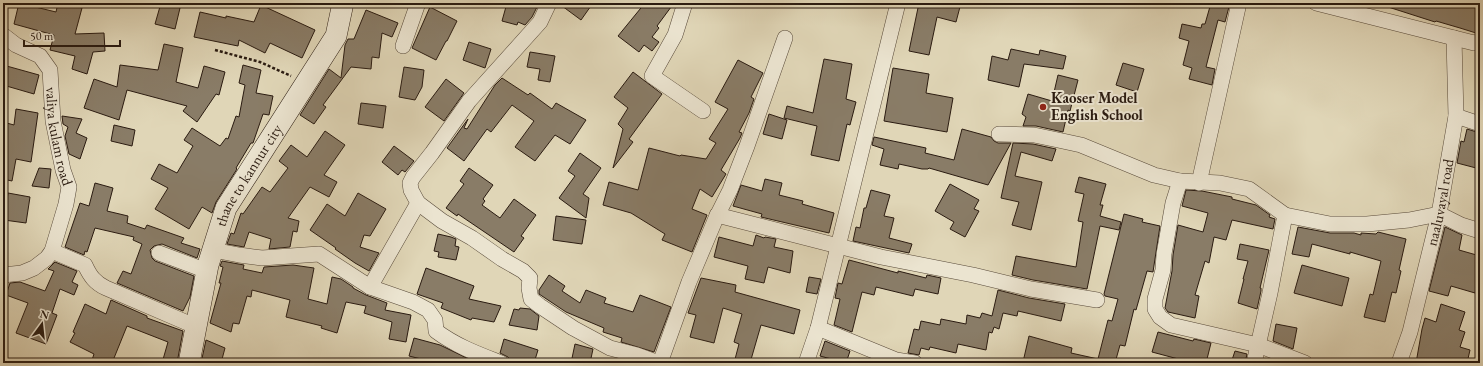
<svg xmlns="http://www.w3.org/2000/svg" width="1483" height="366" font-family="'EB Garamond',serif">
	<rect width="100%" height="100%" fill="#e0d6b7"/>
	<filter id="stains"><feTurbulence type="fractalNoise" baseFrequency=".005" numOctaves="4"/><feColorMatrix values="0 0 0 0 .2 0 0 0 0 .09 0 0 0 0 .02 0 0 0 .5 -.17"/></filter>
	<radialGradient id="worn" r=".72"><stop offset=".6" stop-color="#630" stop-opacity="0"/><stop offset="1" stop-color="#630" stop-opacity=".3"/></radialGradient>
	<path fill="#897c67" stroke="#2a1b11" d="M19 3 56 12 58 3 82 8 75 34 104 33 105 51 93 52 87 74 72 69 75 56 50 50 54 35 14 24Z
		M161 3H166L180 8 175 29 155 24Z
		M507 3H531L538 5 532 17 525 25 518 22 517 25 502 21Z
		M558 3H593L581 20Z
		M645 3H674L657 26 659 28 652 37 659 42 652 51 644 45 639 52 618 36Z
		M919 3H961L956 22 937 17 929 55 909 51Z
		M1211 3H1230L1225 22 1218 20 1206 67 1215 69 1212 85 1189 79 1192 68 1183 65 1189 41 1179 38 1182 24 1201 28 1202 24H1205Z
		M1383 3H1480V33H1476L1460 28 1436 21 1435 22 1382 5Z
		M261 5 315 30 302 58 270 43 265 53 239 40 238 46 194 37 200 12 226 18V16L254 22Z
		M430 7 457 21 447 41H446L436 60 412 48Z
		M366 10 398 23 392 37 382 33 379 58 372 57 371 69 351 67 323 105 326 107 314 124 300 115 329 69 341 78 345 45 348 39H354Z
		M469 42 491 49 485 68 463 60Z
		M164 44 183 48 176 82 198 88 204 66 225 72 219 95 216 94 197 122 183 111 187 106 127 90 119 120 84 108 94 79 117 87 120 65 158 70Z
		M1011 49 1039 55 1040 50 1066 56 1063 69 1024 64 1019 87 988 80 992 56 1008 60Z
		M530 52 555 56 550 82 538 80 540 69 527 67Z
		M824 59 852 64 846 99 856 102 850 125 847 124 839 161 811 155 817 126 784 118 787 106 813 113Z
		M738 60 763 73 751 97 754 99 749 113 739 132 742 133 740 138 721 170 726 174 712 197 700 189 692 209 707 215 692 252 662 240 665 234 631 213 603 205 609 182 638 190 649 148 680 156 681 155 706 159 716 143 709 139 728 109 715 102Z
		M1123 63 1144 69 1137 92 1116 85Z
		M3 65 39 75 34 94 3 85Z
		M243 65 261 70 256 93 273 96 269 115 263 114 253 143H251L236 168 237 169 216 202 212 213 202 207 189 229 155 209 168 188 151 179 159 164 177 173 193 146 184 140 192 128 220 146 226 138 228 139 236 116 239 117 245 85 239 83Z
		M404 67 424 70 422 87 415 100 399 97Z
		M893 68 929 74 926 93 953 98 947 132 884 121Z
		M633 72 662 94 629 139 633 142 613 168 623 129 618 124 628 108 614 97Z
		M1058 75 1078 80 1070 111 1068 110 1063 132 1036 126H1023L1026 117 1022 114 1028 94 1052 101Z
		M502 78 528 95 530 93 552 109 556 103 586 120 570 144 555 135 535 161 515 147 534 121 512 105 491 132 487 129 464 161 447 148 468 119 464 128 467 129 495 85Z
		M446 79 464 93 444 121 425 107Z
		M361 103 386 106 383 128 358 124Z
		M16 109 38 113 31 162 16 159 12 181 3 179V122L14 125Z
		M769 114 787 120 782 139 763 134Z
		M62 116 82 119 76 133 87 138 80 159 69 154 65 136 68 127 63 124Z
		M114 125 135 130 132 146 111 141Z
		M962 129 991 137 994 141 998 143H1011L988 185 929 168 928 169H922L899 164 898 169 880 165 884 149 872 145 874 137 926 148 925 153 954 160Z
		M1467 129 1480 133V169L1457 163 1461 141 1464 142Z
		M325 131 345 145 324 175 337 182 329 197 310 187 288 218 299 221 297 232 293 231 290 247 269 249 271 239 249 232 244 247 227 244 231 233 234 234 241 213 243 214 262 187 270 192 288 168 279 161 291 145 307 157Z
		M1013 143 1033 144 1056 149 1052 161 1021 152 1015 176 1042 182 1031 230 1012 225 1019 202 1001 198Z
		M394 146 414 161 405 172 402 170 398 175 382 162Z
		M580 153 601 168 583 194 589 198 586 218 559 198 575 176 568 171Z
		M39 168 51 169 49 188 32 186Z
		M469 168 493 185 483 199 485 201 482 205 500 218 514 199 536 215 521 236 524 238 514 252 458 214 457 216 446 208 464 184 460 181Z
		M1079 177 1106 184 1100 205H1103L1100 216 1121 222 1119 230 1100 226 1087 289 1033 280 1012 275 1016 256 1076 267 1083 222 1078 221 1084 194 1075 192Z
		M765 179 782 183 779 195 803 201 802 204 834 213 829 233 761 217 762 214 733 206 741 185 762 191Z
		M95 183 113 188 107 211 128 216 127 223 145 229 147 225 184 238 181 243 200 249 197 258 162 244 154 246 150 250 152 258 155 261 194 276 190 297 183 311 117 283 123 271 131 274 142 244 133 240 134 237 95 228 87 252 85 251 84 255 65 247 80 203 89 206Z
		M950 184 979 200 974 209 979 211 965 237 950 229 954 222 935 211Z
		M871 190 890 195 884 216 894 218 889 238 912 244 909 253 853 241 856 227 860 228 864 208H866Z
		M1186 190 1202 191 1232 197V199L1256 205 1270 215 1269 217 1275 219 1273 229 1232 220 1226 240 1214 237 1209 263 1205 261 1195 295 1199 296 1195 318 1168 312 1165 308 1172 271 1173 255 1178 225 1203 232 1208 213 1182 206Z
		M8 193 30 197 26 223 4 220Z
		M358 193 386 209 370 236 364 235 360 247 379 253 369 271 355 263 335 249 336 248 310 230 327 204 345 216Z
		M1124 214 1143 219 1142 222 1160 226 1153 272 1147 271 1136 310 1134 309 1125 346 1120 345 1115 363H1029L1023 362 1029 336 1072 348 1071 353 1098 359 1108 320 1112 321 1118 299 1105 296 1104 294Z
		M556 216 586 220 582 244 553 240Z
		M1298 227 1330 233H1354L1361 235V233L1376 234 1378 232 1406 239 1399 270 1401 271 1396 293 1392 292 1385 322 1364 317 1370 294 1373 295 1381 261 1350 252V254L1312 244 1309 257 1292 254Z
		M1445 227 1462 235 1459 250 1480 256V287L1477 286 1475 293 1451 286 1448 296 1429 291Z
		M438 234 451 237 456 239 455 246 459 247 456 260 438 257 439 252 434 251Z
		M756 235 764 238 765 237 776 239 774 247 793 251 790 273 768 267 764 283 745 279 748 266 714 257 719 237 753 246Z
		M1240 244 1269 250 1260 288H1261V291L1257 309 1238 303 1244 279H1243L1248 261 1237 259Z
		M849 260 898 273V271L926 278 927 275 941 278 938 294 915 289 913 296 876 287 874 295 862 292 852 332 834 325 840 299 835 298 838 283 842 284Z
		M222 261 244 265 243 269 262 273 264 267 293 265 314 268 308 299 327 304 332 277 341 279 353 287V288L366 295 387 303 385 310 411 315 406 342 389 339 392 322 364 313 366 306 346 302 337 333 321 328 322 326 286 317 290 300 252 290 251 297 247 296 239 324 233 323 231 332 210 323 221 283H219L223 267 220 266Z
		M55 262 77 271 72 282 78 285 74 295 60 289 52 313 57 315 46 344 16 333 28 303 6 295 10 283 20 282 45 291 54 271 48 269Z
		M1302 265 1349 278 1342 306 1294 293Z
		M426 268 474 286 469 299 501 306 494 322 472 318 471 320 441 308 443 303 417 294Z
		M549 275 565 286 562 291 580 303 586 290 606 298 604 303 633 312 640 295 671 307 654 352 621 342 622 338 603 332 604 328 566 312 539 294V290Z
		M809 277 821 279 817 294 806 292Z
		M701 278 736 285 735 292 800 310 794 334 761 325 750 363H734L739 344 734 342 742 314 723 308 714 343 690 337 696 315 688 313Z
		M998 290 1029 298 1065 304 1061 321 1018 311 1017 316 1003 313 999 329 994 327 992 333 989 332 986 350 958 344 956 353 930 347 929 350 921 348 919 355 908 353 914 329 919 330 921 321 940 325 941 319 966 324 967 315 980 318 982 313 992 316Z
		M111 300 147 316V318L183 331 177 363H162L168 342 127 326 112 363H91L94 354 70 342 75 333 73 332 85 304 106 314Z
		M1441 304 1465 312 1459 330 1465 332 1460 347 1470 350 1467 363H1416L1422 329 1425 318 1436 322Z
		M520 308 530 309 539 316 537 330 509 325 514 309 519 310Z
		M1276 324 1297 328 1293 349 1273 341Z
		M1158 332 1193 341 1194 339 1211 343 1206 363H1181L1182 360 1152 352Z
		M414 338 440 345 477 363H437L409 356Z
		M504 339 538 350 534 363H515L510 361 508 357 500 353Z
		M206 340 225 348 221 363H201Z
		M825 341 850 351 846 363 820 356Z
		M575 344 593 349 590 363H571Z
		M1235 351 1247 354 1245 363H1231Z"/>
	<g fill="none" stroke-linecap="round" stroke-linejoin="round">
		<defs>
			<g id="street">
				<path d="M685 3 675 35 652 76 703 111"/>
				<path d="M1316 3 1474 43 1480 42"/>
				<path id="s1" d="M3 35 16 45 40 56 50 70 53 121 63 170 69 187 66 204 52 251 47 258 34 268 22 273 3 275"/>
				<path d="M403 46 418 3"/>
				<path d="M1456 116 1480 124"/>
				<path d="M999 134 1034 135 1058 140 1081 145 1154 175 1180 181 1220 183 1249 189 1285 215"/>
				<path d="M1180 181 1173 203 1164 254 1163 270 1155 299V309L1160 317 1171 325 1258 345 1305 363"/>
				<path d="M1199 183 1239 3"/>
				<path d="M418 203 442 221 472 238 502 259 523 271 530 278 529 288 531 299 540 306 573 328 610 348 637 355 659 363"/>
				<path d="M717 215 881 257 973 275 1031 289 1097 300"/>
				<path d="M213 250 239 255 262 258 319 254 370 287 413 302 428 310 435 320 436 331C456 346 478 354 501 363"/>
				<path d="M52 251 85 265C90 276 95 283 106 288L197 327"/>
				<path d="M159 253 207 271"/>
				<path d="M370 287 418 203 411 190 410 183 413 177 432 153 469 101 540 22 549 3"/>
				<path d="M818 328 896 360 915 363"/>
				<path d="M660 363 689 282 716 218 730 190 747 146 785 38"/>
				<path d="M806 363 818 328 898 3"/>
				<path d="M1254 363 1270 293 1285 215 1330 224H1367L1409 220 1439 214 1461 225 1480 231"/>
				<path id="s2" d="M1399 363 1410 332 1439 214 1456 116 1454 38"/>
			</g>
			<g id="secondary">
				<path id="s3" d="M189 363 208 265 226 208 336 36 343 3"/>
			</g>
		</defs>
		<use href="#street" stroke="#584a3a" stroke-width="16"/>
		<use href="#secondary" stroke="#2a1b11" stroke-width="22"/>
		<path stroke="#2a1b11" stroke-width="2.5" stroke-dasharray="3 2" stroke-linecap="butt" d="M215 50 260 62 291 76"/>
		<use href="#street" stroke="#ebe4d0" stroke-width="15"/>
		<use href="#secondary" stroke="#ebe4d0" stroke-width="21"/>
	</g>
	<circle fill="#8f2418" stroke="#ebe4d0" stroke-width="1.5" cx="1043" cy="107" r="4"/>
	<g text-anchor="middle" stroke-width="4" stroke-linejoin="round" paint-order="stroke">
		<g font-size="15" font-weight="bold" fill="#2a1b11" stroke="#ebe4d0" text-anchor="start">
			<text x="1051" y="103">Kaoser Model<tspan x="1051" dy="17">English School</tspan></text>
		</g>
		<g font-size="15" fill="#2a1b11" stroke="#ebe4d0">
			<text dy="5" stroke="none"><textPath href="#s1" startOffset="127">valiya kulam road</textPath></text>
			<text dy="5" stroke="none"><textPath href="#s3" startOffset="199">thane to kannur city</textPath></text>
			<text dy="5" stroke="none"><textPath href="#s2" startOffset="166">naaluvayal road</textPath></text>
		</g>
	</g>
	<rect width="1483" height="366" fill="none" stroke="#e0d6b7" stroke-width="16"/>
	<rect x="4" y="4" width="1475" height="358" fill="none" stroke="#2a1b11" stroke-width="2"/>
	<rect x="8" y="8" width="1467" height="350" fill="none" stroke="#2a1b11"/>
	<g transform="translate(42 324) rotate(15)" stroke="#ebe4d0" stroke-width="3" paint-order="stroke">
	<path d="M0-3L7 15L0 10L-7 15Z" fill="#2a1b11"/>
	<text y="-6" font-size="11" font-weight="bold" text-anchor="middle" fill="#2a1b11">N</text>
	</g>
	<path d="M24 40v6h96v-6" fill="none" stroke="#2a1b11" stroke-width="2"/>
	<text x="30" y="40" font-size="12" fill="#2a1b11" stroke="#ebe4d0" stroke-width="3" paint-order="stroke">50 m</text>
	<rect width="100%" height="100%" filter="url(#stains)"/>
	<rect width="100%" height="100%" fill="url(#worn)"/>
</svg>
